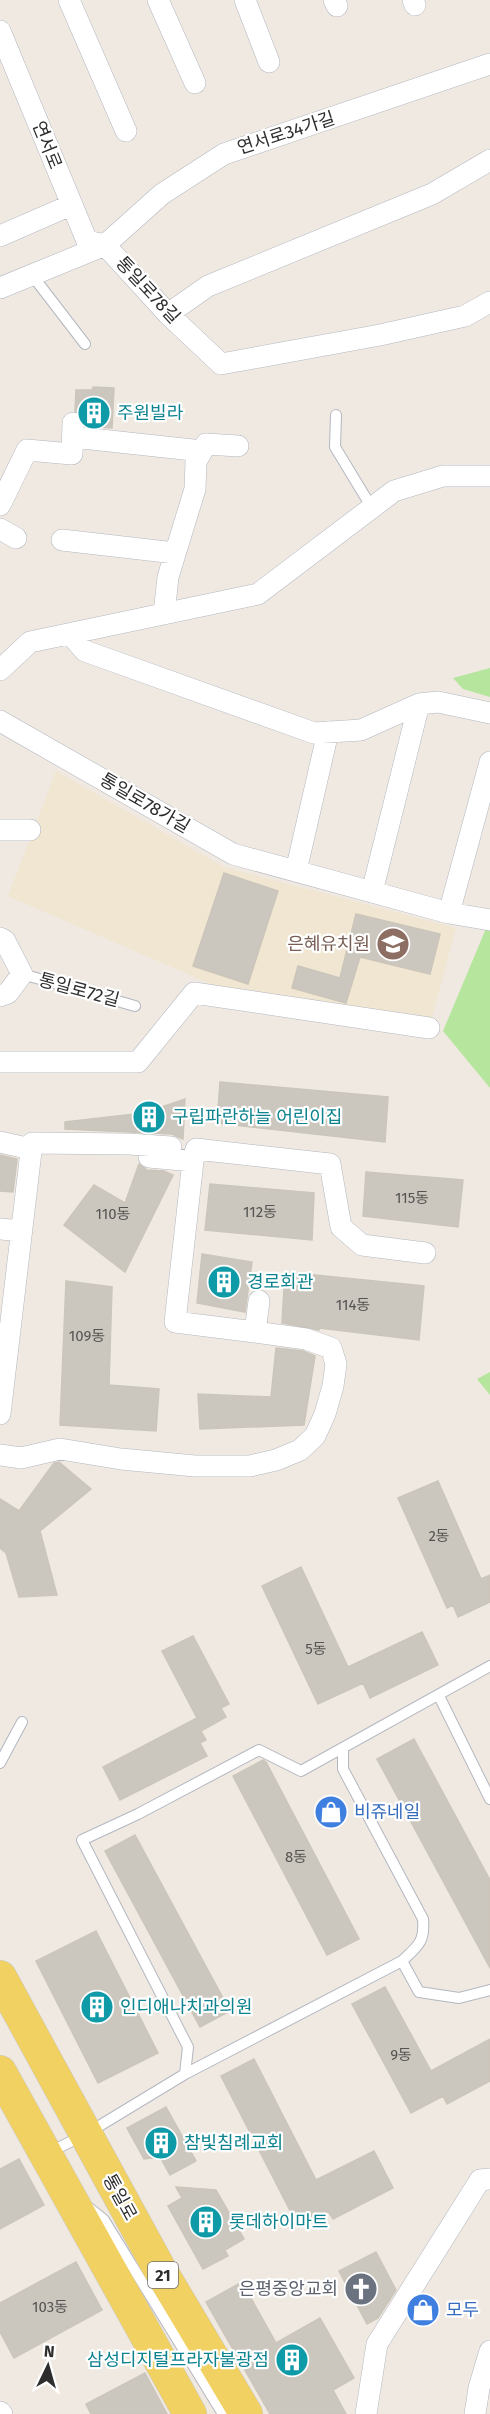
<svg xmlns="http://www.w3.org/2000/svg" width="490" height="2414" font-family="'Fira Sans','Noto Sans KR',sans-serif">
	<rect width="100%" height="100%" fill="#efe9e1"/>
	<path fill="#f0e6d1" d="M56 771 224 867 456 928 431 1021 229 992 8 896Z"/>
	<path fill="#b6e59e" d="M490 668V697L463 689 453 678Z
		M490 919V1088L443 1031Z
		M490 1372V1395L477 1379Z"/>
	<path fill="#cbc7bf" stroke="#cbc5ba" stroke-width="1.5" d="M93 387 114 388 112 428 86 426 84 417 75 411 76 390H92Z
		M224 873 278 891 248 984 193 966Z
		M356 914 440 934 430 974 360 957 346 1003 292 988 298 966 340 978Z
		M220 1082 388 1097 385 1142 217 1123Z
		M185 1099 183 1139 172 1134 65 1129V1122L144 1113Z
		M0 1155 17 1159 13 1192 0 1191Z
		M139 1164 147 1170 164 1171 173 1175 125 1272 64 1225 94 1185 125 1203Z
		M366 1172 463 1180 458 1227 363 1216Z
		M210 1184 314 1193 312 1240 205 1230Z
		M202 1254 252 1262 245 1312 197 1303Z
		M285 1272 424 1286 419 1340 319 1328V1330L282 1323Z
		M66 1281 112 1287 109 1385 159 1389 156 1431 60 1425Z
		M276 1348 303 1351 315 1356 304 1425 200 1429 198 1394 271 1397Z
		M59 1462 91 1489 40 1531 57 1595 19 1597 6 1553 0 1548V1499L19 1511 54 1463Z
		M438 1481 481 1579 490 1575V1602L458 1617 453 1605 447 1608 398 1498Z
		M301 1567 348 1667 422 1632 438 1665 370 1698 363 1683 318 1704 262 1586Z
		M193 1636 229 1704 221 1708 226 1717 201 1731 206 1740 200 1743 207 1756 120 1800 103 1767 197 1718 162 1651Z
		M414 1739 490 1880V1968L377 1759Z
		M263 1760 266 1762 359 1939 327 1955 233 1776Z
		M135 1835 230 2011 200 2027 105 1851Z
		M96 1931 158 2053 98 2083 36 1961Z
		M385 1987 431 2071 490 2039V2081L447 2104 443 2096 411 2113 352 2004Z
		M254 2059 316 2180 374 2151 393 2188 333 2219 328 2211 298 2226 221 2076Z
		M166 2107 196 2161 170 2175 160 2157 144 2159 127 2128Z
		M19 2159 44 2205 0 2229V2169Z
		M176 2187 216 2190 244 2239 225 2250 228 2256 203 2269 168 2206 182 2198Z
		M376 2252 396 2290 378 2318 367 2324 339 2271Z
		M76 2262 102 2310 14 2358 0 2332V2303Z
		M242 2282 276 2343 320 2318 354 2378 333 2390 346 2414H270L206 2302Z
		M145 2373 167 2414H91L86 2404Z"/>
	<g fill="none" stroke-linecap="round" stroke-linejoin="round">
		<defs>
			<path id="service" d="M32 275 85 344
				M336 415 335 447 372 508
				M22 974 135 1006
				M439 1696 490 1799
				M0 1763 22 1722
				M402 1961 419 1992 459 1998 490 1990
				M185 2074 188 2047 82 1840 138 1814 259 1750 301 1771 490 1666
				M50 2152 86 2134 185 2074 402 1961C418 1946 425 1942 423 1919L343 1769V1749
				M88 2207 104 2220 223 2414"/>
			<path id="minor" d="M69 0 126 131
				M158 0 195 83
				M245 0 269 62
				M334 0 337 6
				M413 0 415 5
				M0 31 87 241 105 245
				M0 236 71 205
				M105 245 168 314 221 364 380 335 465 316 490 302
				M0 288 105 245 162 194 224 154 490 64
				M168 314 208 286 432 194 490 160
				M73 437 202 451
				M0 505 27 450 72 454 73 423
				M0 529 16 538
				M62 540 175 553
				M164 614 168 577 195 489 196 462 206 444 238 446
				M70 634 85 651 314 733 361 730 419 704 438 702 490 713
				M0 670 30 642 258 594 394 491 443 476H490
				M0 721 233 854 449 913 490 920
				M0 830H30
				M296 871 328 732
				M372 892 419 704
				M449 913 490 762
				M0 938 5 941 22 974 8 993 0 996
				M0 1062H138L194 993 429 1028
				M0 1142 31 1149
				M149 1157 193 1161 175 1322 255 1332
				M193 1161 196 1149 330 1164 341 1227 362 1245 425 1253
				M0 1229 22 1231
				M0 1414 32 1143 129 1144 171 1147
				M0 1455 21 1458 60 1449 121 1459 195 1466H250L276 1460 300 1450 315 1436 325 1414 333 1386 336 1364 331 1348 306 1339 255 1332 259 1301
				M0 2412 2 2414
				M366 2414 377 2344 480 2180 490 2179
				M475 2414 479 2388 490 2351"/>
			<path id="primary" d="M0 1977 159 2268 246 2414
				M0 2072 190 2414"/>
		</defs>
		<use href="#service" stroke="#b4b7c1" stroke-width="12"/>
		<use href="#minor" stroke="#b4b7c1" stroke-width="22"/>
		<use href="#primary" stroke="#c9c9c9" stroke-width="34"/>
		<use href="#service" stroke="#fff" stroke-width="10"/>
		<use href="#minor" stroke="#fff" stroke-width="21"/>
		<use href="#primary" stroke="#f2d163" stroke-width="33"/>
	</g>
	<defs>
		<symbol id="building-disc" viewBox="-11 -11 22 22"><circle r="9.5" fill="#0f9aa8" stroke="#fff"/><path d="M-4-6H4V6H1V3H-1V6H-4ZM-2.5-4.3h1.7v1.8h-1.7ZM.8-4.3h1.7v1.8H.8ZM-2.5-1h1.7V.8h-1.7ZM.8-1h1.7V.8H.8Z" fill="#fff"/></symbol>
		<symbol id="school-disc" viewBox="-11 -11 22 22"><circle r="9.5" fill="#8d6e63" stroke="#fff"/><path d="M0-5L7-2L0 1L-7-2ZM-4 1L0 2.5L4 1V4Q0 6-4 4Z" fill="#fff"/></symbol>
		<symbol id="shop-disc" viewBox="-11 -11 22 22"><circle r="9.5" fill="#3f7fe0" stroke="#fff"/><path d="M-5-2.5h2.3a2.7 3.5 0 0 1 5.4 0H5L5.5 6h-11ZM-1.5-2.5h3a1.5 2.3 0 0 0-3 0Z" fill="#fff"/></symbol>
		<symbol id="church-disc" viewBox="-11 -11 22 22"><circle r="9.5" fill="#6b7280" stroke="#fff"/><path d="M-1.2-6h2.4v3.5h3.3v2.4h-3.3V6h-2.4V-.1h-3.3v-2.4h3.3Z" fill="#fff"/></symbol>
	</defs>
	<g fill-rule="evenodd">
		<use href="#building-disc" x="75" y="394" width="38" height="38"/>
		<use href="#school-disc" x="374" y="925" width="38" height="38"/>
		<use href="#building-disc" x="130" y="1098" width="38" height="38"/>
		<use href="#building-disc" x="205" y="1263" width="38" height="38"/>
		<use href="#shop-disc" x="312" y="1793" width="38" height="38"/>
		<use href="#building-disc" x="78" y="1988" width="38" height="38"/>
		<use href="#building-disc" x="142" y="2124" width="38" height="38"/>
		<use href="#building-disc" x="187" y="2203" width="38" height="38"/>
		<use href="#church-disc" x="342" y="2270" width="38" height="38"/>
		<use href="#shop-disc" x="404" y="2291" width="38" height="38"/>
		<use href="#building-disc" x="273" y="2341" width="38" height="38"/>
	</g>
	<g text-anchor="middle" stroke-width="4.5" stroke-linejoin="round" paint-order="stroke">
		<g font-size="15" fill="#555452">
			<text x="412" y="1203">115동</text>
			<text x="260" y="1217">112동</text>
			<text x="113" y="1219">110동</text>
			<text x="353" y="1310">114동</text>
			<text x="87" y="1341">109동</text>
			<text x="439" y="1541">2동</text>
			<text x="316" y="1654">5동</text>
			<text x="296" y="1862">8동</text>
			<text x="401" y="2060">9동</text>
			<text x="50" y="2312">103동</text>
		</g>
		<rect fill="#fff" stroke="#6d6d6d" stroke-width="1.5" x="148" y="2262" width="30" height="26" rx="4.5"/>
		<g font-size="16" font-weight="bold" fill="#2e2e2e">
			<text x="163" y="2281">21</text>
		</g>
		<g font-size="18" fill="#2e2e2e" stroke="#fff">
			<text transform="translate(286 133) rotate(-18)" y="6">연서로34가길</text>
			<text transform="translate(47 145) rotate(68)" y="6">연서로</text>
			<text transform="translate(148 290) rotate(47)" y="6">통일로78길</text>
			<text transform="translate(145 803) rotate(30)" y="6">통일로78가길</text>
			<text transform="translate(79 990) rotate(15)" y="6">통일로72길</text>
			<text transform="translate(120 2197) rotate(61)" y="6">통일로</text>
		</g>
		<g font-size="18" fill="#0d838f" stroke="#fff" text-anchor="start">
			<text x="117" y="419">주원빌라</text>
			<text x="172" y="1123">구립파란하늘 어린이집</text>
			<text x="247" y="1288">경로회관</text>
			<text x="120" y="2013">인디애나치과의원</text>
			<text x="184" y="2149">참빛침례교회</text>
			<text x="229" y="2228">롯데하이마트</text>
			<text x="269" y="2366" text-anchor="end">삼성디지털프라자불광점</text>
		</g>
		<g font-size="18" fill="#785e54" stroke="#fff" text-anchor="end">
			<text x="370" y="950">은혜유치원</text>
		</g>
		<g font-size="18" fill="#366cbe" stroke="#fff" text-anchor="start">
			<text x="354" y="1818">비쥬네일</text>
			<text x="446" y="2316">모두</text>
		</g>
		<g font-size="18" fill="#5b616d" stroke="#fff" text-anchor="end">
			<text x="338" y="2295">은평중앙교회</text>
		</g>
	</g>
	<g transform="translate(48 2366) rotate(5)" stroke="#ffffff" stroke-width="4.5" paint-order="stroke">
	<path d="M0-4.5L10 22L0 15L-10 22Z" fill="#2e2e2e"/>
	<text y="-9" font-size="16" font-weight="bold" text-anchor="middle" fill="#2e2e2e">N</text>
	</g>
</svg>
